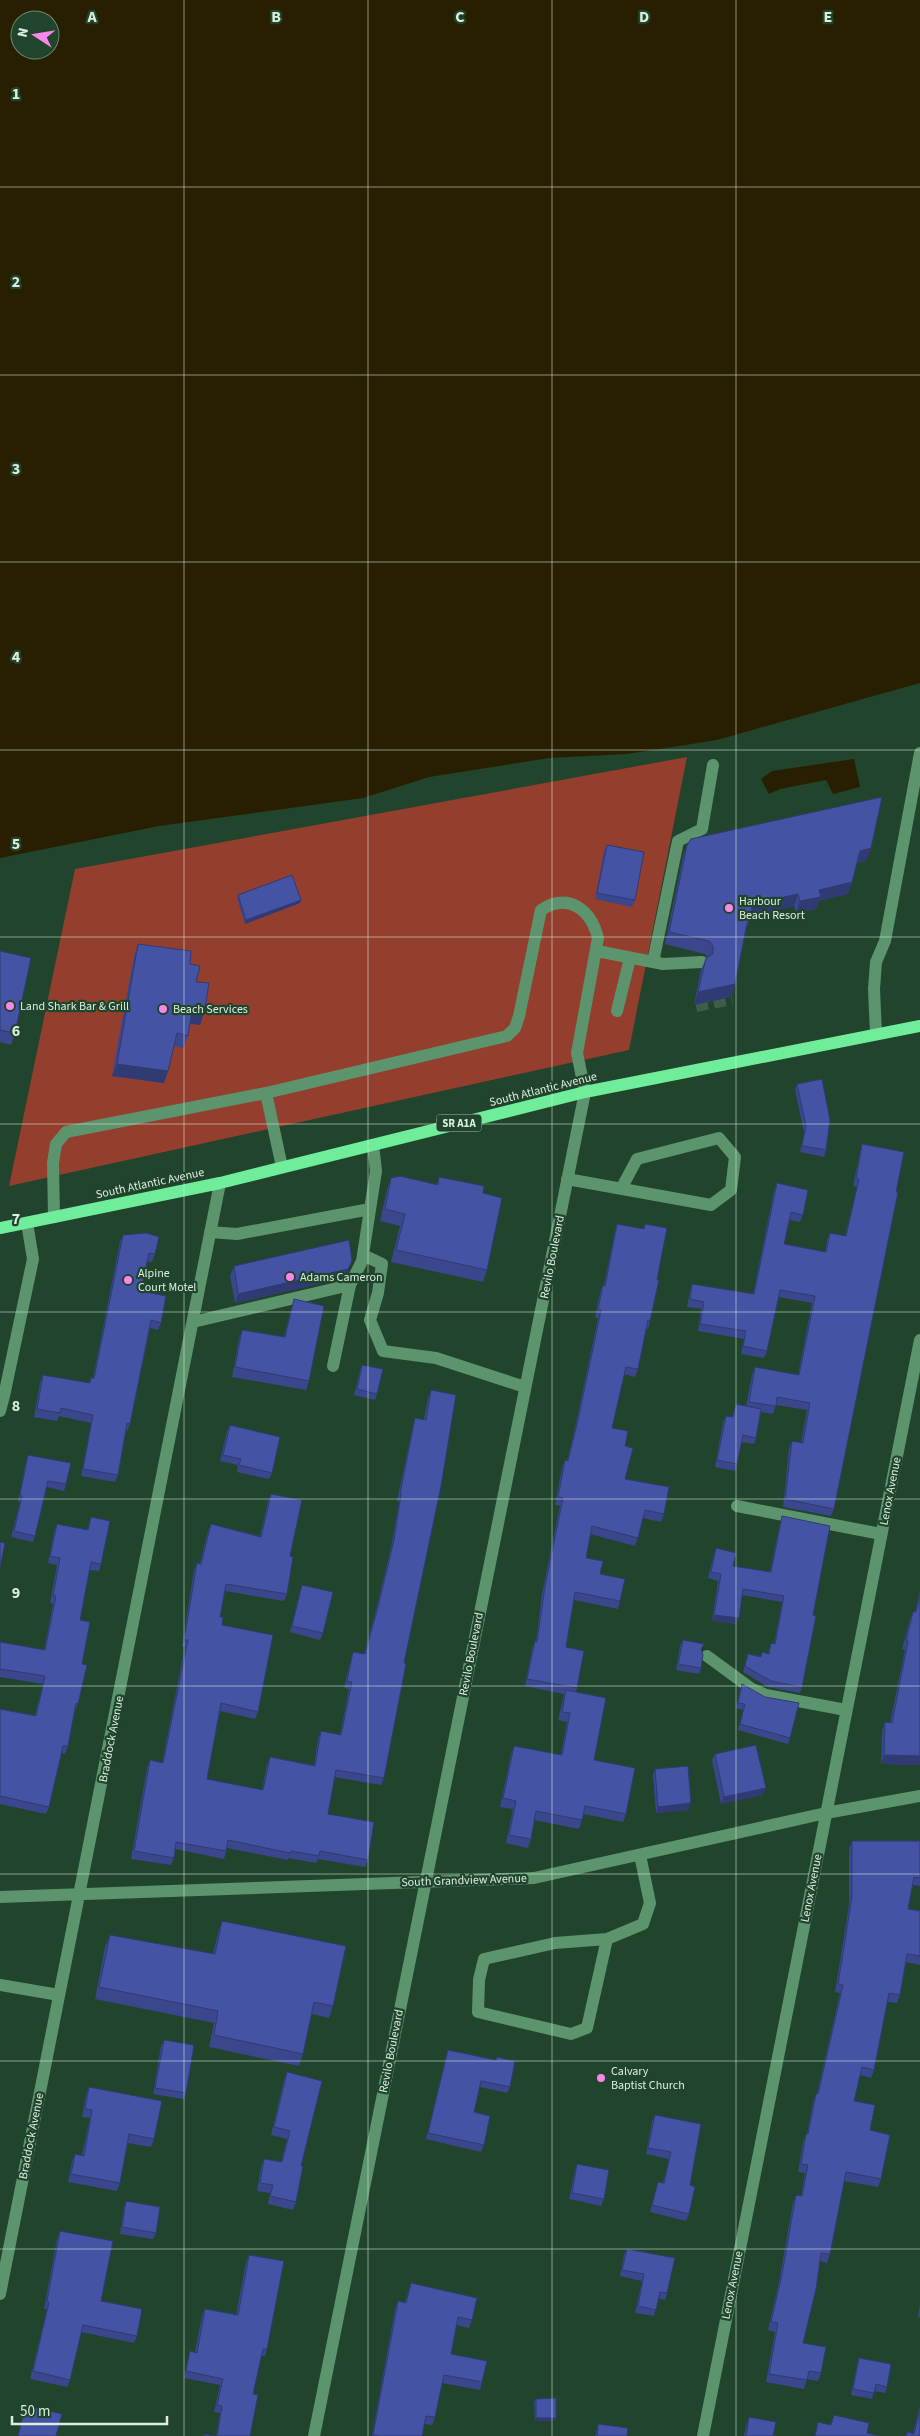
<svg xmlns="http://www.w3.org/2000/svg" width="920" height="2436" font-family="'Source Sans 3',sans-serif">
	<rect width="100%" height="100%" fill="#21442c"/>
	<path fill="#943e2d" d="M687 757 629 1050 9 1186 75 869Z"/>
	<path fill="#281f00" fill-rule="evenodd" d="M0 0H920V683L717 740 627 754 549 758 429 777 363 798 159 826 0 858ZM20 20H50V50H20Z
		M854 759 860 787 833 794 826 780 780 789 769 794 761 779 772 771Z"/>
	<g fill="none" stroke-linecap="round" stroke-linejoin="round">
		<path stroke="#3d5e47" stroke-width="12" stroke-dasharray="12 6" stroke-linecap="butt" d="M696 1006 732 999"/>
		<path stroke="#5c946d" stroke-width="12" d="M597 951 663 964 702 962
			M653 962 678 841 702 829 713 765
			M617 1011 630 958
			M876 1034 874 989 876 962 885 941 920 753
			M282 1167 266 1093 507 1036 515 1028 519 1016 541 910C569 892 591 910 598 938L577 1053 585 1092 314 2436
			M567 1179 711 1205 731 1190 735 1157 719 1138 637 1159 621 1189
			M54 1217 53 1163 56 1144 66 1132 266 1093
			M210 1232 237 1234 370 1209
			M363 1255 382 1264 378 1293 370 1320 383 1351 436 1358 525 1387
			M193 1322 350 1285 362 1261 376 1171 373 1145
			M333 1366 350 1285
			M0 1395 4 1396 33 1259 27 1223
			M0 1411 4 1396
			M737 1506 881 1534
			M707 1656 752 1689 766 1695 846 1710
			M0 1897 534 1878 826 1813 920 1796
			M607 1939 555 1943 484 1959 479 1980 478 2012 571 2034 587 2028 607 1939 643 1924 650 1903 640 1855
			M0 1985 59 1995
			M0 2294 220 1183
			M703 2436 920 1340"/>
		<path stroke="#6fed9b" stroke-width="12" d="M0 1228 220 1183 585 1092 920 1026"/>
	</g>
	<path fill="#3b478d" d="M607 845 635 900 632 907 595 899 604 851Z
		M687 845 867 860 857 863 852 882 848 894 819 901 816 909 796 913 794 906 751 916 746 930 735 984 731 997 694 1005 701 970 706 958 708 957 705 954 665 944 683 857Z
		M238 895 301 900 300 903 245 924 237 898Z
		M138 944 190 964 196 982 200 1025 190 1024 188 1036 183 1048 174 1046 168 1071 164 1083 112 1076 134 956Z
		M0 951 15 1033 11 1045 0 1042Z
		M797 1084 826 1150 824 1157 800 1152 804 1132 795 1090Z
		M862 1144 834 1509 831 1516 783 1507 789 1448 792 1441 801 1443 807 1410 776 1405 773 1414 761 1412 756 1438 754 1444 741 1442 737 1464 735 1471 715 1467 723 1422 726 1416 732 1417 736 1404 746 1406 752 1375 755 1367 798 1375 812 1303 779 1297 767 1351 764 1358 741 1354 744 1339 698 1331 701 1309 687 1307 690 1291 692 1284 753 1294 774 1191 777 1183 803 1215 800 1222 790 1220 784 1244 825 1252 827 1240 830 1233 845 1236 857 1187 853 1186 860 1152Z
		M439 1177 483 1193 487 1270 483 1282 391 1262 400 1226 380 1221 387 1190 391 1178 437 1184Z
		M617 1224 643 1229 645 1224 657 1280 650 1321 648 1329 646 1328 638 1369 635 1377 624 1374 612 1428 625 1446V1479L664 1514 661 1522 643 1518 635 1546 590 1534 586 1558 600 1574 620 1601 618 1609 574 1600 566 1647 577 1688 576 1692 594 1760 626 1814 623 1822 584 1814 579 1829 534 1820 531 1839 528 1848 506 1843 513 1809 500 1807 511 1754 514 1746 561 1755 567 1722 558 1720 564 1694 525 1686 532 1649 535 1641 536 1642 542 1594 560 1506 555 1505 562 1468 565 1460 567 1461 575 1428 598 1318 595 1317 600 1293 603 1285H604L615 1231Z
		M123 1235 155 1254 152 1262 147 1261 141 1291 161 1323 158 1330 150 1328 130 1424 127 1431H126L118 1475 115 1482 81 1476 91 1423 59 1416 57 1421 34 1417 40 1383 43 1375 89 1383 91 1378H93L120 1242Z
		M234 1266 348 1270 344 1278 235 1303 230 1276Z
		M294 1299 309 1381 306 1390 232 1377 239 1339 242 1330 284 1337 291 1309Z
		M362 1365 377 1394 375 1400 354 1395 360 1371Z
		M431 1390 404 1663 384 1778 381 1785 334 1777 328 1814 368 1860 365 1867 318 1859 316 1863 288 1858V1860L227 1848 224 1859 175 1849 174 1858 171 1865 131 1859 147 1768 150 1760 162 1763 185 1647H182L194 1570 197 1563H200L208 1531 211 1524 260 1536 268 1501 271 1494 290 1556 287 1594 284 1601 225 1591 220 1617 222 1625 258 1712 255 1719 220 1711 207 1779 262 1790 267 1764 270 1757 314 1765 318 1739 321 1731 340 1735 349 1689 344 1688 351 1659 353 1652 364 1654 375 1614 391 1548 399 1502 397 1501 413 1425 415 1418 424 1419 428 1398Z
		M230 1425 272 1473 269 1479 237 1472 238 1465 220 1461 227 1431Z
		M28 1455 66 1484 64 1491 47 1487 35 1536 33 1542 11 1537 20 1502H18L26 1461Z
		M782 1516 813 1615 802 1687 800 1693 768 1687 743 1672 746 1660 748 1654 761 1656 762 1652 768 1653 771 1643 774 1644 782 1602 742 1595 736 1624 712 1621 718 1581 708 1578 714 1554 716 1548 733 1566 770 1572 780 1523Z
		M91 1517 101 1564 99 1571 89 1570 80 1620 82 1664 78 1704 75 1711H74L68 1746 65 1754 62 1753 49 1807 46 1814 0 1804V1709L35 1715 43 1684 0 1677V1642L44 1650 53 1604 50 1603 57 1565 48 1563 54 1532 57 1524 87 1530Z
		M302 1585 323 1633 320 1640 290 1632 300 1591Z
		M920 1591V1765L881 1764 882 1731 885 1722 890 1723 905 1650 902 1649 910 1620 913 1612H915Z
		M683 1640 702 1650 701 1668 699 1674 676 1670 680 1646Z
		M742 1684 790 1738 788 1744 738 1730 743 1710 736 1708 740 1690Z
		M715 1754 763 1795 721 1804 712 1760Z
		M655 1769 689 1810 656 1813 653 1775Z
		M852 1841H920V1886L913 1885 908 1909 920 1911V1965L906 1962 900 1995 897 2003 887 2002 874 2070 871 2078 860 2075 854 2101 870 2130 881 2179 878 2187 844 2181 830 2254 827 2263 820 2261 803 2343 821 2373 818 2381 807 2379 804 2389 766 2382 775 2332 768 2330 779 2282 793 2203 796 2195 801 2196 805 2173 798 2172 803 2142 807 2134 813 2102 816 2094H817L840 1993 835 1992 849 1905V1850Z
		M222 1921 333 2006 329 2018 312 2014 303 2054 299 2066 209 2047 214 2023 95 1999 105 1947 110 1935 213 1954 218 1933Z
		M164 2040 186 2093 184 2099 153 2094 161 2046Z
		M448 2050 510 2087 507 2093 480 2087 474 2112 484 2145 481 2152 426 2139 446 2056Z
		M287 2072 301 2166 296 2202 293 2210 268 2204 270 2193 257 2191 261 2167 264 2159 281 2162 287 2139 271 2135 284 2080Z
		M89 2087 154 2139 151 2147 128 2143 120 2183 117 2191 68 2182 72 2162 75 2154 82 2155 90 2118 82 2117 86 2095Z
		M655 2115 690 2185 689 2214 686 2221 650 2212 658 2182 663 2183 669 2159 646 2154 652 2121Z
		M577 2164 604 2199 601 2206 569 2199 575 2170Z
		M126 2201 156 2233 153 2239 120 2234 124 2207Z
		M60 2231 101 2301 137 2336 134 2343 81 2332 70 2380 67 2387 30 2379 47 2309H44L57 2239Z
		M627 2249 667 2293 665 2300 658 2298 654 2316 635 2313 642 2281 620 2276 624 2255Z
		M249 2255 267 2349 265 2356H261L253 2394 250 2436H216L220 2413 214 2412 220 2385 184 2378 188 2358 190 2351 195 2352 202 2316 205 2309 236 2315 246 2262Z
		M411 2283 472 2320 469 2328 456 2325 451 2354 482 2382 480 2390 442 2383 435 2417 432 2425 424 2424 422 2436H372L395 2309 398 2301 405 2302Z
		M920 2304V2317H918Z
		M859 2358 887 2387 885 2393 874 2391 872 2399 851 2395 857 2364Z
		M536 2399 556 2418 555 2421H535L534 2402Z
		M26 2405 56 2436H18L23 2412Z
		M920 2406V2436H905L907 2432 913 2433Z
		M834 2415 867 2433 879 2436H814L818 2422 830 2425Z
		M749 2417 773 2436H776H744L746 2426Z
		M598 2424 627 2436H595Z"/>
	<path fill="#303a73" d="M871 848 867 860 855 863 860 851Z
		M852 882 848 894 819 901 816 909 796 913 800 901 819 890Z
		M798 894 794 906 749 917 753 904Z
		M301 900 300 903 245 924 246 920Z
		M735 984 731 997 694 1005 698 992Z
		M192 1011 204 1013 200 1025 188 1023Z
		M117 1064 168 1071 164 1083 112 1076Z
		M352 1261 344 1278 235 1303 238 1294Z
		M714 1615 739 1618 736 1624 712 1621Z
		M884 1755 920 1756V1765L881 1764Z
		M766 1788 763 1795 721 1804 724 1797Z
		M691 1803 689 1810 656 1813 658 1807Z
		M536 2418H556L555 2421H535Z"/>
	<path fill="#4553a4" stroke="#303a73" d="M882 797 871 848 860 851 852 882 819 890 821 897 800 901 798 894 753 904 750 917 748 918 735 984 698 992 706 958 713 954V946L709 941 669 932 687 845 691 839Z
		M607 845 644 852 635 900 597 893Z
		M292 875 301 900 246 920 238 895Z
		M138 944 191 951 190 964 200 966 196 982 209 983 204 1013 192 1011 188 1036 177 1033 168 1071 117 1064Z
		M0 951 31 958 15 1033 0 1030Z
		M822 1079 830 1120 826 1150 802 1146 806 1126 797 1084Z
		M862 1144 904 1152 896 1192H898L834 1509 785 1499 792 1441 803 1443 810 1403 777 1397 776 1406 749 1402 755 1367 799 1375 815 1296 780 1290 767 1351 743 1346 746 1331 700 1324 704 1302 690 1299 692 1284 754 1294 777 1183 808 1190 803 1215 791 1212 784 1244 826 1252 830 1233 846 1236 859 1179H856Z
		M400 1176 438 1185 439 1177 484 1186 483 1193 502 1198 487 1270 396 1250 405 1214 385 1209 391 1178Z
		M617 1224 644 1229 645 1224 667 1228 657 1280H659L650 1321 648 1320 638 1369 626 1367 612 1428 628 1431 625 1446 633 1448 625 1479 669 1487 664 1514 645 1510 638 1538 592 1526 586 1558 603 1561 600 1574 625 1579 620 1601 575 1592 566 1647 584 1651 577 1688 527 1679 535 1641 537 1642 545 1586 563 1498 558 1497 565 1460 568 1461 578 1420 601 1310 598 1309 603 1285 605 1286Z
		M146 1233 159 1237 155 1254 149 1253 141 1291 166 1296 161 1323 151 1320 130 1424 127 1423 118 1475 83 1469 93 1415 61 1408 60 1413 37 1409 43 1375 90 1383 91 1378H94L123 1235Z
		M349 1240 352 1261 348 1269 238 1294 234 1266Z
		M294 1299 324 1306 309 1381 235 1367 242 1330 285 1337Z
		M362 1365 383 1369 377 1394 357 1389Z
		M431 1390 456 1395 441 1486 404 1663 406 1664 384 1778 336 1770 328 1814 374 1822 368 1860 320 1851 319 1856 291 1851 290 1853 228 1840 226 1851 176 1842 174 1858 134 1851 150 1760 163 1763 188 1640H184L197 1563 201 1564 211 1524 261 1537 271 1494 302 1500 290 1556 293 1557 287 1594 226 1584 220 1617H223L222 1625 273 1635 258 1712 221 1703 207 1779 263 1790 270 1757 315 1766 321 1731 341 1735 352 1682 347 1681 353 1652 365 1654 378 1607 394 1540 401 1494H400L415 1418 426 1420Z
		M736 1404 761 1409 756 1438 743 1435 737 1464 717 1460 726 1416 733 1417Z
		M230 1425 280 1437 272 1473 239 1465 241 1459 223 1455Z
		M28 1455 71 1463 66 1484 48 1481 35 1536 14 1531 22 1496 20 1495Z
		M782 1516 830 1526 813 1615 816 1616 802 1687 771 1681 745 1666 748 1654 761 1657 762 1652 769 1654 771 1643 775 1644 784 1596 743 1589 739 1618 714 1615 721 1574 711 1572 716 1548 736 1553 733 1566 771 1572Z
		M91 1517 110 1521 101 1564 91 1562 80 1620 90 1622 82 1664 87 1665 78 1704 76 1703 68 1746H63L49 1807 0 1796V1709L36 1716 45 1676 0 1669V1642L45 1650 56 1596H53L60 1558 50 1556 57 1524 88 1530Z
		M0 1542 5 1543 0 1568Z
		M302 1585 333 1592 323 1633 292 1626Z
		M920 1596V1756L884 1755 885 1722 892 1723 908 1641H906L913 1612H916Z
		M683 1640 704 1644 701 1649 703 1655 701 1668 678 1664Z
		M742 1684 765 1697 799 1703 790 1738 740 1724 745 1704 738 1703Z
		M566 1690 606 1698 594 1760 635 1768 626 1814 585 1806 582 1820 536 1811 531 1839 509 1835 516 1801 503 1798 514 1746 562 1755 570 1713 562 1712Z
		M756 1745 766 1788 724 1797 715 1754Z
		M688 1766 691 1803 658 1807 655 1769Z
		M852 1841H920V1878L914 1877 908 1909 920 1911V1956L907 1954 900 1995 889 1993 874 2070 862 2067 854 2101 875 2105 870 2130 890 2135 881 2179 846 2172 830 2254 821 2253 816 2289 803 2343 826 2347 821 2373 809 2371 807 2380 769 2374 778 2323 771 2322 782 2274 796 2195 802 2196 808 2165 801 2164 806 2134H808L816 2094H818L843 1985 838 1984 852 1897Z
		M222 1921 346 1946 333 2006 314 2002 303 2054 214 2035 218 2011 99 1987 110 1935 215 1954Z
		M164 2040 194 2045 186 2093 155 2088Z
		M448 2050 496 2060 497 2057 515 2061 510 2087 481 2081 474 2112 490 2116 484 2145 428 2133Z
		M287 2072 322 2081 301 2166H303L296 2202 270 2196 273 2185 260 2183 264 2159 282 2162 290 2131 274 2127Z
		M89 2087 162 2101 154 2139 129 2134 120 2183 71 2174 75 2154 84 2156 92 2110 85 2109Z
		M655 2115 701 2124 690 2185 695 2187 689 2214 652 2205 658 2182 664 2183 671 2152 648 2148Z
		M577 2164 609 2170 604 2199 572 2193Z
		M126 2201 160 2207 156 2233 122 2227Z
		M60 2231 113 2241 101 2301 142 2309 137 2336 83 2325 70 2380 33 2371 49 2302 47 2301Z
		M627 2249 675 2258 667 2293 660 2292 656 2310 638 2306 644 2274 622 2270Z
		M249 2255 284 2261 267 2349H263L253 2394 258 2395 250 2436H217L222 2406 217 2405 223 2379 186 2371 190 2351 197 2353 205 2309 238 2315Z
		M411 2283 477 2298 472 2320 458 2317 451 2354 487 2361 482 2382 444 2375 435 2417 426 2416 422 2436H379L373 2435 398 2301 406 2303Z
		M859 2358 891 2364 887 2387 876 2384 874 2393 853 2389Z
		M556 2398V2418H536V2399Z
		M26 2405 62 2414 56 2436H18Z
		M920 2410V2436H906L907 2432 914 2434Z
		M834 2415 869 2423 867 2433 879 2436H815L818 2422 831 2425Z
		M749 2417 776 2422 773 2436H776H746Z
		M598 2424 628 2428 627 2436H597Z
		M204 2434 215 2436H204Z"/>
	<path fill="none" stroke="#dbeee0" stroke-width="1" stroke-opacity="0.55" d="M184 0V2436M368 0V2436M552 0V2436M736 0V2436M0 187H920M0 375H920M0 562H920M0 750H920M0 937H920M0 1124H920M0 1312H920M0 1499H920M0 1686H920M0 1874H920M0 2061H920M0 2249H920"/>
	<g fill="#f987e8" stroke="#21442c" stroke-width="2">
		<circle cx="729" cy="908" r="5"/>
		<circle cx="10" cy="1006" r="5"/>
		<circle cx="163" cy="1009" r="5"/>
		<circle cx="290" cy="1277" r="5"/>
		<circle cx="128" cy="1280" r="5"/>
		<circle cx="601" cy="2078" r="5"/>
	</g>
	<g text-anchor="middle" stroke-width="4.5" stroke-linejoin="round" paint-order="stroke">
		<rect fill="#21442c" stroke="#a3bbaa" stroke-width="1" x="436.5" y="1114.5" width="45" height="17" rx="4"/>
		<g font-size="11" font-weight="bold" fill="#dbeee0">
			<text x="459" y="1127">SR A1A</text>
		</g>
		<g font-size="12" fill="#dbeee0" stroke="#21442c" text-anchor="start">
			<text x="739" y="905">Harbour<tspan x="739" dy="14">Beach Resort</tspan></text>
			<text x="20" y="1010">Land Shark Bar &amp; Grill</text>
			<text x="173" y="1013">Beach Services</text>
			<text x="138" y="1277">Alpine<tspan x="138" dy="14">Court Motel</tspan></text>
			<text x="300" y="1281">Adams Cameron</text>
			<text x="611" y="2075">Calvary<tspan x="611" dy="14">Baptist Church</tspan></text>
		</g>
		<g font-size="12" fill="#dbeee0" stroke="#21442c">
			<text transform="translate(543 1089) rotate(-14)" y="4">South Atlantic Avenue</text>
			<text transform="translate(150 1183) rotate(-12)" y="4">South Atlantic Avenue</text>
			<text transform="translate(552 1257) rotate(-79)" y="4">Revilo Boulevard</text>
			<text transform="translate(890 1491) rotate(-79)" y="4">Lenox Avenue</text>
			<text transform="translate(471 1654) rotate(-79)" y="4">Revilo Boulevard</text>
			<text transform="translate(111 1739) rotate(-79)" y="4">Braddock Avenue</text>
			<text transform="translate(464 1880) rotate(-2)" y="4">South Grandview Avenue</text>
			<text transform="translate(811 1888) rotate(-79)" y="4">Lenox Avenue</text>
			<text transform="translate(391 2051) rotate(-79)" y="4">Revilo Boulevard</text>
			<text transform="translate(31 2136) rotate(-79)" y="4">Braddock Avenue</text>
			<text transform="translate(732 2285) rotate(-79)" y="4">Lenox Avenue</text>
		</g>
	</g>
	<g font-size="16" text-anchor="middle" font-weight="bold" fill="#dbeee0" stroke="#21442c" stroke-width="4.5" stroke-linejoin="round" paint-order="stroke">
		<text x="92" y="22">A</text>
		<text x="276" y="22">B</text>
		<text x="460" y="22">C</text>
		<text x="644" y="22">D</text>
		<text x="828" y="22">E</text>
		<text x="16" y="99">1</text>
		<text x="16" y="287">2</text>
		<text x="16" y="474">3</text>
		<text x="16" y="662">4</text>
		<text x="16" y="849">5</text>
		<text x="16" y="1036">6</text>
		<text x="16" y="1224">7</text>
		<text x="16" y="1411">8</text>
		<text x="16" y="1598">9</text>
	</g>
	<g transform="translate(35 35) rotate(282)"><circle r="24" fill="#21442c" stroke="#6b8874"/>
	<path d="M0-4L9 19L0 12L-9 19Z" fill="#f987e8"/>
	<text y="-8" font-size="14" font-weight="bold" text-anchor="middle" fill="#dbeee0">N</text>
	</g>
	<path d="M12 2416v8h155v-8" fill="none" stroke="#dbeee0" stroke-width="2.5"/>
	<text x="20" y="2416" font-size="15" fill="#dbeee0" stroke="#21442c" stroke-width="4" paint-order="stroke">50 m</text>
</svg>
